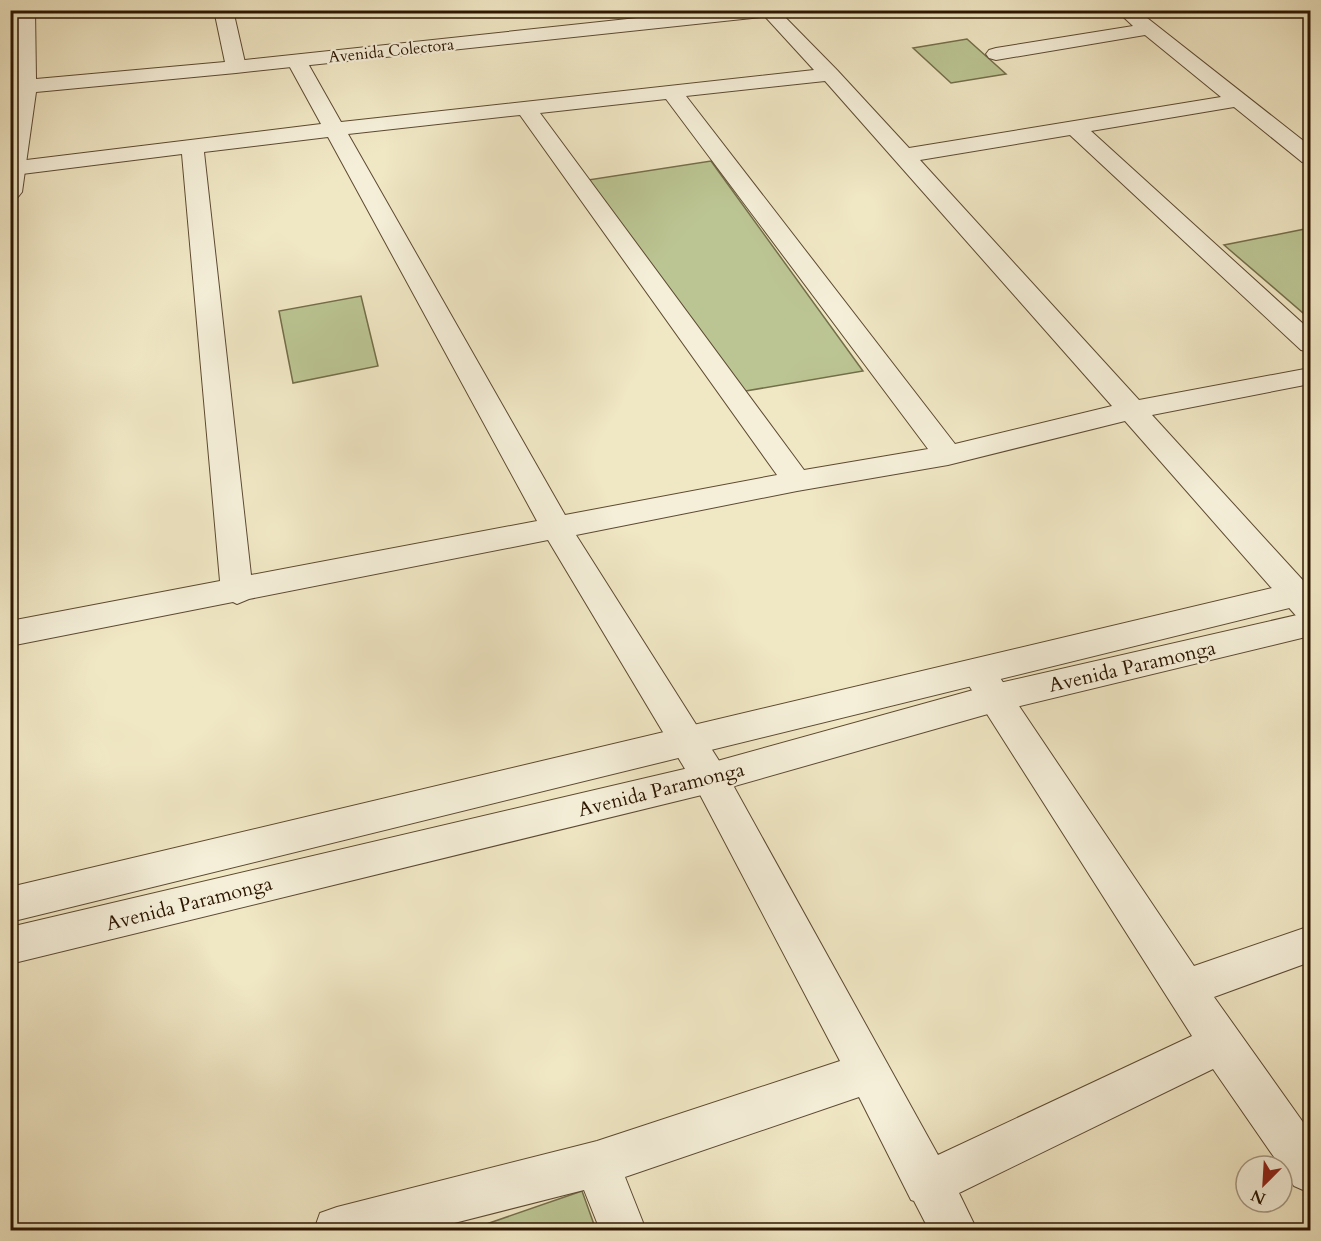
<svg xmlns="http://www.w3.org/2000/svg" width="1321" height="1241" font-family="Cardo,serif">
	<rect width="100%" height="100%" fill="#f0e7c4"/>
	<filter id="stains"><feTurbulence type="fractalNoise" baseFrequency=".00333" numOctaves="4"/><feColorMatrix values="0 0 0 0 .2 0 0 0 0 .09 0 0 0 0 .02 0 0 0 .5 -.17"/></filter>
	<radialGradient id="worn" r=".72"><stop offset=".6" stop-color="#630" stop-opacity="0"/><stop offset="1" stop-color="#630" stop-opacity=".3"/></radialGradient>
	<path fill="#bbc593" stroke="#746e4a" stroke-width="1.5" d="M967 39 1006 74 951 83 913 48Z
		M711 161 863 371 734 393 588 180Z
		M1310 228V319L1224 245Z
		M361 296 378 366 293 383 279 311Z
		M582 1191 596 1230H469Z"/>
	<g fill="none" stroke-linecap="round" stroke-linejoin="round">
		<defs>
			<path id="minor" d="M214 10H233L246 67 243 71H229L226 67Z
				M759 10H778L837 70 909 148 1221 97 1145 35 996 60 989 58 986 54 989 50 996 48 1133 26 1116 10H1137L1310 146V164L1302 162 1234 107 1091 131 1310 330V352L1301 350 1070 135 920 160 1139 400 1310 368V384L1152 415 1310 588V621L1298 618 1125 421 948 465 797 491 576 535 723 767 938 1155 1192 1036 966 681 961 672 966 663 978 659 990 663 1194 966 1310 926V962L1214 997 1310 1132V1193L1294 1186 1213 1069 959 1193 977 1230H929L914 1201 911 1200 859 1097 625 1177 646 1230H600L584 1190 427 1230H314L320 1213 337 1207 597 1141 840 1061 697 789 548 540 249 599 237 604 233 602 10 646V621L220 581 182 154 14 175 10 174V162L321 124 286 60 289 56H303L306 60 341 122 814 70ZM825 81 1112 406 955 444 686 96ZM666 99 928 449 804 470 540 113ZM520 115 777 475 565 515 348 134ZM328 137 537 521 251 575 204 152Z"/>
			<path id="tertiary" d="M16 10H35L36 79 236 61 712 10H780L778 14 771 16 236 73 36 92 22 192 18 197 10 199V119L15 94H10V82L16 81Z
				M1310 579V603L10 922V887Z
				M1310 612V636L995 712 710 793 10 964V927L710 763 995 684Z"/>
		</defs>
		<use href="#minor" stroke="#5d4a31" stroke-width="2"/>
		<use href="#tertiary" stroke="#5d4a31" stroke-width="2"/>
		<use href="#minor" fill="#f5efd9" fill-rule="evenodd"/>
		<use href="#tertiary" fill="#f5efd9" fill-rule="evenodd"/>
	</g>
	<g text-anchor="middle" stroke-width="4.5" stroke-linejoin="round" paint-order="stroke">
		<g font-size="16" fill="#2c1600" stroke="#f5efd9">
			<text transform="translate(391 50) rotate(-6)" y="6">Avenida Colectora</text>
		</g>
		<g font-size="20" fill="#2c1600" stroke="#f5efd9">
			<text transform="translate(1132 666) rotate(-13)" y="7">Avenida Paramonga</text>
			<text transform="translate(661 789) rotate(-14)" y="7">Avenida Paramonga</text>
			<text transform="translate(189 903) rotate(-14)" y="7">Avenida Paramonga</text>
		</g>
	</g>
	<rect width="1321" height="1241" fill="none" stroke="#f0e7c4" stroke-width="36"/>
	<rect x="12" y="12" width="1297" height="1217" fill="none" stroke="#2c1600" stroke-width="3"/>
	<rect x="18" y="18" width="1285" height="1205" fill="none" stroke="#2c1600" stroke-width="1.5"/>
	<g transform="translate(1264 1184) rotate(204)"><circle r="28" fill="#f5efd9" stroke="#a59882" stroke-width="1.5"/>
	<path d="M0-4.5L10 22L0 15L-10 22Z" fill="#8f2418"/>
	<text y="-9" font-size="16" font-weight="bold" text-anchor="middle" fill="#2c1600">N</text>
	</g>
	<rect width="100%" height="100%" filter="url(#stains)"/>
	<rect width="100%" height="100%" fill="url(#worn)"/>
</svg>
